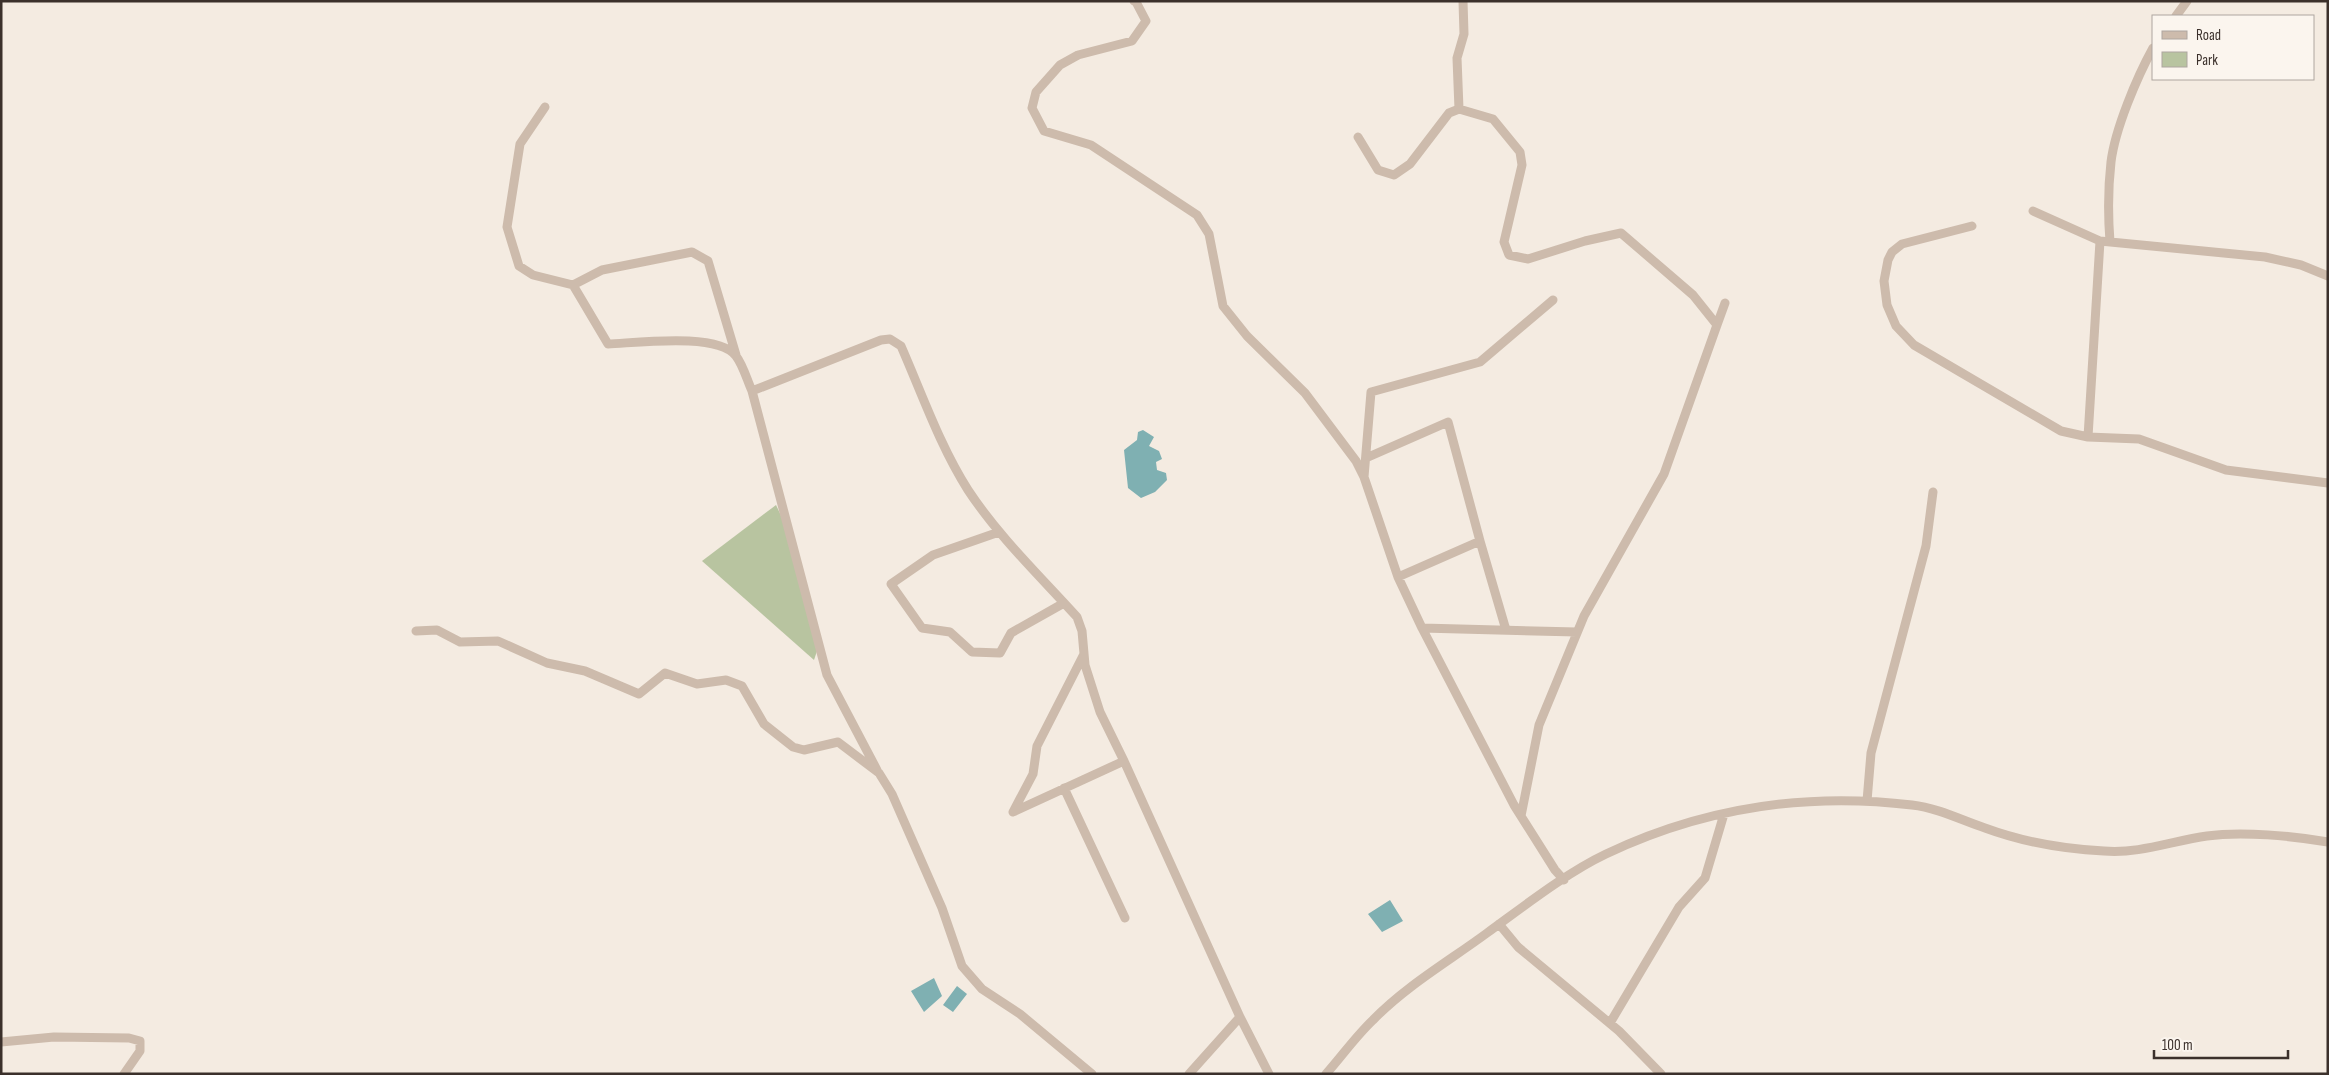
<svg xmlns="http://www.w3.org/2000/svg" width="2329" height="1075" font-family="'Sofia Sans Condensed',sans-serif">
	<rect width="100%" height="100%" fill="#f4ebe1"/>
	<path fill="#b8c4a0" d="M776 505 787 528 817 651 814 660 702 561Z"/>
	<path fill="#7fb0b2" d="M1143 430 1154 437 1149 446 1159 451 1162 459 1156 462 1157 470 1166 473 1167 480 1155 492 1141 498 1128 488 1124 450 1137 440 1138 432Z
		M1390 900 1403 921 1382 932 1368 914Z
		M934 978 942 996 924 1012 911 991Z
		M957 986 967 994 953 1012 943 1005Z"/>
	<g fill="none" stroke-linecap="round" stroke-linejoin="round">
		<path stroke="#cdbbac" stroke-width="9" d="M1134 1 1136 2 1146 21 1132 41 1078 55 1060 65 1036 92 1032 108 1044 131 1091 145 1197 215 1209 234 1223 306 1247 336 1305 393 1356 461 1364 477 1398 577 1422 628 1514 805 1555 870 1564 880
			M2176 16 2187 1
			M545 107 520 144 507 227 519 266 533 275 573 285 608 344C636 343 718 332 736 356 743 365 747 380 752 391L827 675 877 770
			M1459 109 1457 58 1464 34 1463 1
			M1358 137 1378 170 1394 175 1410 164 1449 113 1459 109 1493 119 1520 152 1522 165 1504 242 1509 255 1528 259 1585 241 1621 233 1693 295 1717 325 1664 474 1584 616 1539 725 1521 816
			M2033 211 2100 241 2088 437
			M1972 226 1902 244 1892 252 1888 260 1884 281 1887 305 1896 326 1914 345 2061 431 2088 437 2139 439 2226 470 2328 483
			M2100 241 2265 257 2301 265 2328 276
			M2110 242C2108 216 2108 188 2111 162 2115 129 2137 77 2153 48
			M573 285 602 270 692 252 708 261 736 355
			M1717 325 1725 303
			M752 391 881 340 890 339 901 346C922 394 940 446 968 490 999 537 1040 576 1077 617L1082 631 1085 665 1100 712 1124 761 1240 1017 1269 1074
			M1366 458 1448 422 1480 541
			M1364 477 1371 392 1480 362 1553 300
			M999 532 933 555 891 584 922 628 950 632 972 652 1000 653 1011 633 1064 603
			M1398 577 1480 541 1506 630
			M1422 628 1577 632
			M416 631 437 630 460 642 498 641 547 663 585 671 639 694 665 673 697 684 726 680 742 686 764 724 793 747 804 750 838 742 879 773 892 794 942 908 962 966 982 989 1020 1014 1092 1074
			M1064 788 1125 918
			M1867 801 1871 753 1926 546 1933 492
			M1013 812 1033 774 1037 746 1084 654
			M1013 812 1124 761
			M1499 924 1518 947 1619 1031 1661 1074
			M1610 1023 1679 907 1705 878 1724 814
			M1 1042 54 1037 129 1038 140 1041V1051L124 1074
			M1189 1074 1240 1017
			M1326 1074C1342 1056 1356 1036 1373 1020 1406 986 1449 961 1487 933 1523 907 1566 873 1606 854 1703 808 1805 792 1912 805 1938 808 1961 820 1985 828 2023 842 2063 849 2104 851 2139 854 2172 841 2207 836 2242 831 2293 836 2328 842"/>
	</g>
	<rect width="2329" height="1075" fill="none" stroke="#3b302b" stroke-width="5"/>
	<rect x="2152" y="15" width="162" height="65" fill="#fbf5ee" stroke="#aea6a0"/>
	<rect x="2162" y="31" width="25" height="8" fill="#cdbbac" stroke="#aea6a0"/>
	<text x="2196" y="40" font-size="15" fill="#3b302b">Road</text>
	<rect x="2162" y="52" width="25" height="15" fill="#b8c4a0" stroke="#aea6a0"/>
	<text x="2196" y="65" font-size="15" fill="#3b302b">Park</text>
	<path d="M2154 1050v8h134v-8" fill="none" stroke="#3b302b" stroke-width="2.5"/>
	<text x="2162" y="1050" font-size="15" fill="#3b302b" stroke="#fbf5ee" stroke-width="4" paint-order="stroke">100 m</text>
</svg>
